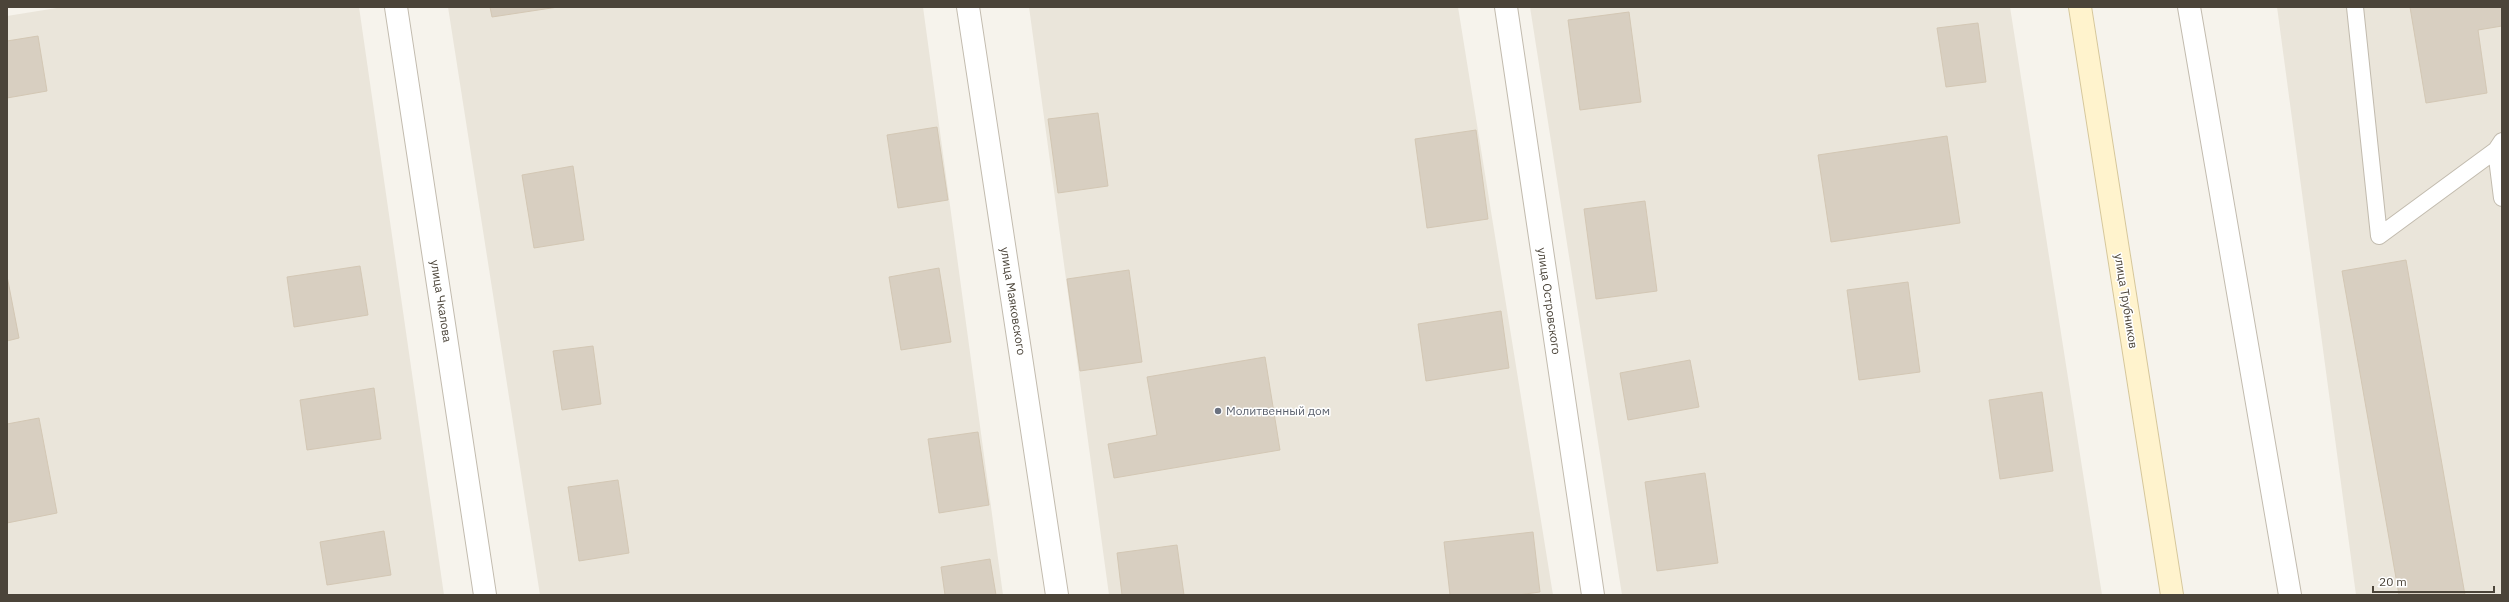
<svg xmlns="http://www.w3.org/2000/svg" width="2509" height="602" font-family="'IBM Plex Sans',sans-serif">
	<rect width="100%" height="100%" fill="#f6f3ec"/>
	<path fill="#eae5da" d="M63 7H359L444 595H7V16Z
		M448 7H923L1003 595H540Z
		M1029 7H1458L1553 595H1109Z
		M1530 7H2010L2102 595H1622Z
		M2277 7H2502V595H2356Z"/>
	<path fill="#d8cfc1" stroke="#d3c7b4" d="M490 7H558L492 17Z
		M2410 7H2502V26L2478 30 2487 93 2426 103Z
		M1629 12 1641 102 1580 110 1568 20Z
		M1978 23 1986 82 1946 87 1937 28Z
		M38 36 47 91 7 98V41Z
		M1098 113 1108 186 1058 193 1048 119Z
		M937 127 948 200 898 208 887 135Z
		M1476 130 1488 219 1427 228 1415 139Z
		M1947 136 1960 223 1831 242 1818 155Z
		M573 166 584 240 534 248 522 175Z
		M1645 201 1657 291 1596 299 1584 209Z
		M2406 260 2465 595H2399L2342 271Z
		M360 266 368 315 294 327 287 277Z
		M939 268 951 342 901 350 889 277Z
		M1129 270 1142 362 1080 371 1067 279Z
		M7 276 19 338 7 341Z
		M1908 282 1920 372 1859 380 1847 290Z
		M1501 311 1509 368 1426 381 1418 324Z
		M593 346 601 404 562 410 553 351Z
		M1265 357 1280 450 1114 478 1108 444 1157 435 1147 377Z
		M1690 360 1699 407 1628 420 1620 373Z
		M374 388 381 439 307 450 300 400Z
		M2042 392 2053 471 2000 479 1989 400Z
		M39 418 57 513 7 523V424Z
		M978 432 989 505 939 513 928 439Z
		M1705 473 1718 563 1657 571 1645 482Z
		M618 480 629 553 579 561 568 487Z
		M384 531 391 575 327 585 320 542Z
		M1533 532 1540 592 1518 595H1450L1444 542Z
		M1177 545 1184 595H1122L1117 553Z
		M990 559 996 595H945L941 567Z"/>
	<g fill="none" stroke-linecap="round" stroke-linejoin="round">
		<defs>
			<path id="lane" d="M2355 7 2379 236 2496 150 2502 141
				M2496 150 2502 198"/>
			<path id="street" d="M396 7 485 595
				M968 7 1057 595
				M1506 7 1593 595
				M2189 7 2290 595"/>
			<path id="secondary" d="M2080 7 2172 595"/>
		</defs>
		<use href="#lane" stroke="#c2bbae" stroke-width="18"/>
		<use href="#street" stroke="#c2bbae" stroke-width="24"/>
		<use href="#secondary" stroke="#d6c79b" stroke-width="24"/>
		<use href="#lane" stroke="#fff" stroke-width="16"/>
		<use href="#street" stroke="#fff" stroke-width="22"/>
		<use href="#secondary" stroke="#fff3cd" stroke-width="22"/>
	</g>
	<circle fill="#6b7280" stroke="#fff" stroke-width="1.5" cx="1218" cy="411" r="4"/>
	<g text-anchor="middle" stroke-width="3" stroke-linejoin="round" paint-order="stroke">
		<g font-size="12" fill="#4b4439" stroke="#fff">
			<text transform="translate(441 301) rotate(81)" y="4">улица Чкалова</text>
			<text transform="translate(1013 301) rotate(81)" y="4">улица Маяковского</text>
			<text transform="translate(1549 301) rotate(82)" y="4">улица Островского</text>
			<text transform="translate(2126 301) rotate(81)" y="4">улица Трубников</text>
		</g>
		<g font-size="12" fill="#5b616d" stroke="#fff" text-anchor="start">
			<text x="1226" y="415">Молитвенный дом</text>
		</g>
	</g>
	<rect width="2509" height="602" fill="none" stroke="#4b4439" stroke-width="16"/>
	<path d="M2373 586v6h121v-6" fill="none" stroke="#4b4439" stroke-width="2"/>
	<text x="2379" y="586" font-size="12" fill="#4b4439" stroke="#ffffff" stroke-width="3" paint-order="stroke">20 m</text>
</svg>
